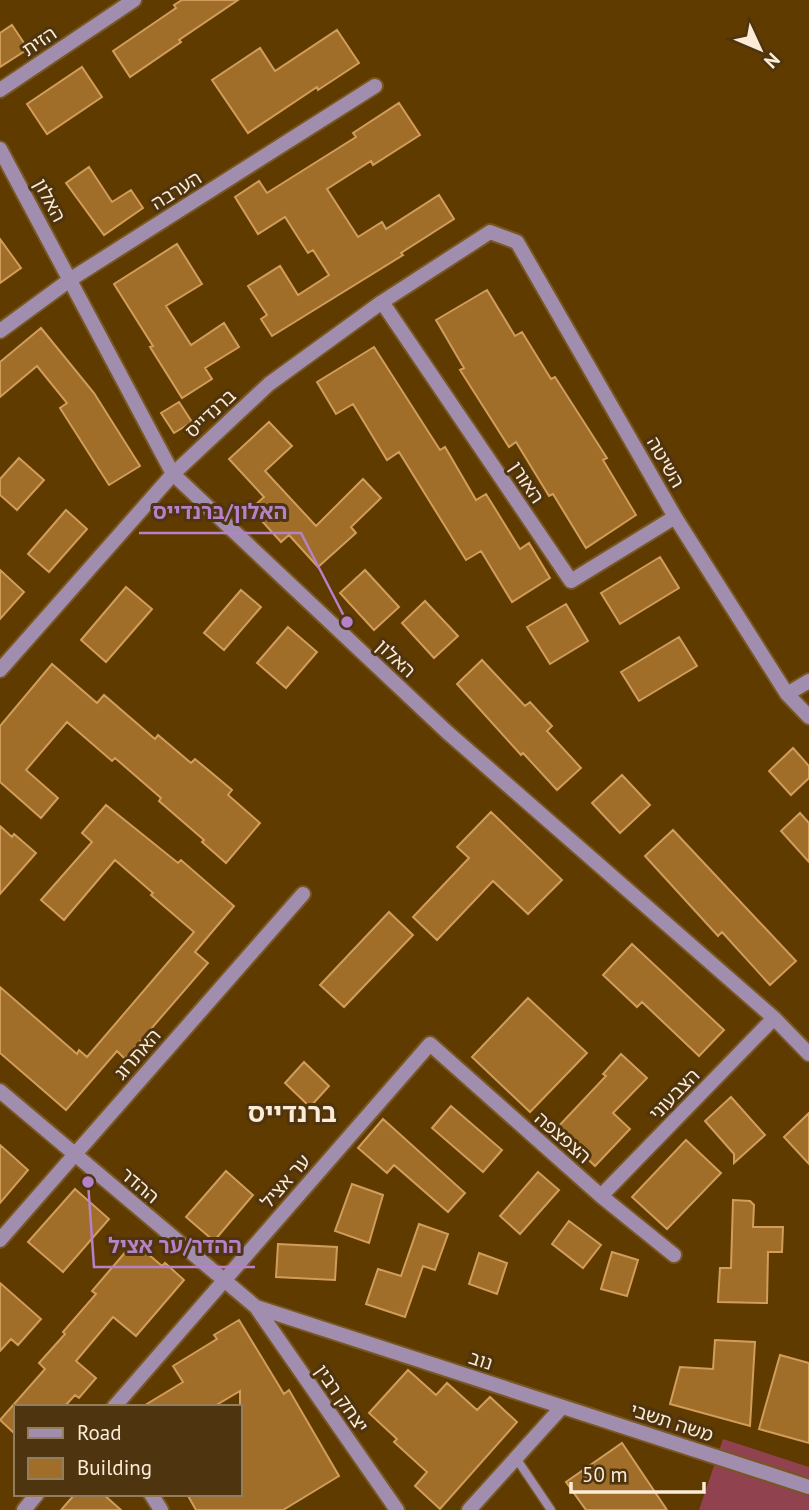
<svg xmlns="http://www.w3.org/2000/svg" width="809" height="1510" font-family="'PT Sans','Noto Sans Hebrew',sans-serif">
	<rect width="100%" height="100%" fill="#5f3b00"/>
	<path fill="#90424f" d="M723 1439 809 1467V1510H699Z"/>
	<path fill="#a06e29" stroke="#d19d5a" stroke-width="2" d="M182 0H238L179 40 181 42 130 77 113 51 176 8 174 5Z
		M12 25 28 49 0 67V33Z
		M337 30 359 63 318 90 317 87 248 133 212 80 260 48 275 71Z
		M82 67 102 97 47 134 27 104Z
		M399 103 420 135 373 165 371 161 327 189 358 237 382 222 386 229 439 195 454 219 401 253 403 255 272 336 261 319 267 315 248 286 280 266 298 295 329 275 313 250 308 253 285 217 258 234 235 197 259 181 267 193 356 137 353 133Z
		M89 167 112 202 131 190 143 208 104 235 66 183Z
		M0 239 21 268 0 283Z
		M177 244 202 284 166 306 191 345 224 323 239 347 205 368 212 379 182 398 150 347 153 346 114 284Z
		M487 290 515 336 522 332 551 379 555 377 607 458 603 460 636 515 586 548 553 494 549 496 516 442 509 447 460 370 464 368 436 320Z
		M41 328 94 393 140 466 109 485 60 408 67 403 37 366 0 397V362Z
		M374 347 440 450 445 447 476 500 486 494 520 549 529 543 550 578 512 602 481 551 466 560 399 452 387 460 353 404 336 414 317 382Z
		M179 402 192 422 174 433 161 413Z
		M269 422 292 446 265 471 316 526 363 479 381 498 351 527 356 533 318 567 289 535 281 542 251 509 264 497 229 459Z
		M19 458 44 480 17 510 0 495V479Z
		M66 510 87 529 49 572 28 554Z
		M660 557 679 588 620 624 601 593Z
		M0 570 24 592 0 619Z
		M365 570 399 607 374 630 340 593Z
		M126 587 152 609 106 662 81 640Z
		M241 590 261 607 224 650 204 633Z
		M425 601 458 636 434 658 402 623Z
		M566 604 588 641 550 664 527 627Z
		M288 627 317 652 286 688 257 663Z
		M679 637 697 666 639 701 621 672Z
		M482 660 525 706 530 702 552 726 547 731 581 768 557 790 523 753 521 755 457 684Z
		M52 664 97 703 104 695 155 739 158 735 191 763 195 759 232 790 228 795 260 823 226 863 202 842 204 840 159 801 161 798 115 758 112 761 67 722 26 770 58 798 41 818 0 782V726Z
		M793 748 809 766V778L791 795 769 771Z
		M622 775 650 805 620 833 592 803Z
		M106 805 178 863 181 860 234 906 195 952 208 963 125 1059 117 1051 66 1110 0 1053V987L77 1054 79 1050 87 1057 194 932 151 895 153 893 115 860 64 920 41 900 92 842 82 833Z
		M491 812 562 880 528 914 493 881 437 940 413 917 469 858 457 847Z
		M800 813 809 823V862L781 831Z
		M0 826 12 837 14 834 36 853 0 894Z
		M673 830 796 961 770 985 722 932 718 936 645 856Z
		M389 912 413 935 344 1007 320 985Z
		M632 944 724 1030 699 1056 642 1002 637 1007 603 975Z
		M528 998 587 1053 530 1112 472 1057Z
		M621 1054 647 1078 613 1113 630 1129 595 1166 556 1129 606 1076 603 1074Z
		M304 1062 329 1086 310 1107 285 1083Z
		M731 1097 765 1135 734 1163V1154L705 1121Z
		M451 1106 502 1150 483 1172 432 1128Z
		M809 1113V1164L784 1137Z
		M383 1119 465 1193 448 1212 394 1165 387 1173 358 1148Z
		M686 1140 721 1173 667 1229 632 1197Z
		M0 1145 28 1170 0 1203Z
		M226 1171 253 1195 214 1241 186 1217Z
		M538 1172 559 1190 520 1234 500 1216Z
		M352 1184 383 1195 369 1243 335 1231Z
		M75 1189 109 1219 63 1272 28 1242Z
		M733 1200 750 1201 754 1205 753 1227H783L782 1252H768L767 1303 718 1302 720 1268H731Z
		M569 1221 601 1245 583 1268 552 1244Z
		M419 1224 448 1234 435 1270 423 1266 405 1317 366 1304 378 1269 401 1276Z
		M134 1242 162 1266 165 1263 184 1280 136 1336 113 1317 76 1361 96 1378 79 1398 75 1395 64 1407H16V1435L0 1420 45 1369 39 1363 65 1334 63 1332 96 1294 92 1291Z
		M278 1244 337 1247 335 1280 276 1277Z
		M612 1252 638 1260 627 1296 601 1289Z
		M479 1253 507 1263 497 1294 469 1284Z
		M0 1283 41 1319 18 1345 11 1339 0 1351Z
		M239 1320 284 1394 289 1390 339 1476 283 1510H196L187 1494H240V1391L213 1407H142L183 1382 173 1366 217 1339 214 1335Z
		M715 1340 755 1342 750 1426 670 1404 680 1367 713 1369Z
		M780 1355 809 1363V1443L759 1429Z
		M408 1370 436 1395 447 1383 477 1410 490 1397 517 1422 440 1509 415 1486 427 1472 394 1442 397 1439 369 1413Z
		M622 1443 667 1510H586L566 1482Z
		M75 1494H103L121 1510H61Z"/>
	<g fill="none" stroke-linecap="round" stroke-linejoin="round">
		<defs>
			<path id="service" d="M516 1458 551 1510"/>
			<path id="minor" d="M0 90 134 0
				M0 149 173 474 447 732 774 1018 809 1054
				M382 302 571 581 675 517
				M0 331 71 279 375 86
				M0 670 173 474 269 384 382 302 490 232 517 242 675 517 787 694 809 717
				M787 694 809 681
				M0 1091 256 1307 397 1510
				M601 1196 774 1018
				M0 1240 303 894
				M256 1307 809 1487
				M114 1407 430 1044 601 1196 674 1255
				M151 1494 161 1510
				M24 1510 37 1494
				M469 1510 562 1407"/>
		</defs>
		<use href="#service" stroke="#785722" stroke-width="11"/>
		<use href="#minor" stroke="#785722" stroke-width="18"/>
		<use href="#service" stroke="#a18eaf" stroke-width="8"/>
		<use href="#minor" stroke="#a18eaf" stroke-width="14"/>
	</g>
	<g text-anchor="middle" stroke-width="6" stroke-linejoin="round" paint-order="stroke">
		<g font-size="19" fill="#fbebd7" stroke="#4e340f">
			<text transform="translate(39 41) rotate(-34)" y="7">הזית</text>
			<text transform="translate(176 190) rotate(-32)" y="7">הערבה</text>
			<text transform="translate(50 200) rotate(62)" y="7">האלון</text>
			<text transform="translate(210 413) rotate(-43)" y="7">ברנדייס</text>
			<text transform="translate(666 462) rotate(60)" y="7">השיטה</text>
			<text transform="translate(527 482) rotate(56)" y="7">האורן</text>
			<text transform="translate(396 658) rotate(43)" y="7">האלון</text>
			<text transform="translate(137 1054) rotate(-49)" y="7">האתרוג</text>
			<text transform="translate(674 1094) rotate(-46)" y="7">הצבעוני</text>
			<text transform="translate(563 1137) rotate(41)" y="7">הצפצפה</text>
			<text transform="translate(285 1181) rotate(-49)" y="7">ער אציל</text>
			<text transform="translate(140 1185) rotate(40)" y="7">ההדר</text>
			<text transform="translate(481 1360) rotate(18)" y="7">נוב</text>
			<text transform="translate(342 1398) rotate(55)" y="7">יצחק רבין</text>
			<text transform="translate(672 1422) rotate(18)" y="7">משה תשבי</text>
		</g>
		<g font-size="26" font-weight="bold" fill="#fbebd7" stroke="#4e340f">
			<text x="292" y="1122">ברנדייס</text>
		</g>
	</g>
	<path fill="none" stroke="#b582ca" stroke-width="2.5" d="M347 622L301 533H139M88 1182L94 1267H255"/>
	<g fill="#b582ca" stroke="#4e340f" stroke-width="2.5">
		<circle cx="347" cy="622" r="7"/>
		<circle cx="88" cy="1182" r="7"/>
	</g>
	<g font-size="21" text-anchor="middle" font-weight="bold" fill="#b582ca" stroke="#4e340f" stroke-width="6" stroke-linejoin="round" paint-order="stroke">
		<text x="220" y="519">האלון/ברנדייס</text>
		<text x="175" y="1253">ההדר/ער אציל</text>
	</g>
	<rect x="14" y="1405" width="228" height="91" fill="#4e340f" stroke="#937d5f" stroke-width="2"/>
	<rect x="28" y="1428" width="35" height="10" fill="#a18eaf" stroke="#937d5f" stroke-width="2"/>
	<text x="77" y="1440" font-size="21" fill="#fbebd7">Road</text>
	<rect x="28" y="1458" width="35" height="21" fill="#a06e29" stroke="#937d5f" stroke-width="2"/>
	<text x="77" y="1475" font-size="21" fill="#fbebd7">Building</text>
	<g transform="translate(760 49) rotate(134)" stroke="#4e340f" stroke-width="5" paint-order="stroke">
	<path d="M0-5L12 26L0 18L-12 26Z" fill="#fbebd7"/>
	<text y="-10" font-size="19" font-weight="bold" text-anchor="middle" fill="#fbebd7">N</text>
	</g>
	<path d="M571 1482v10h133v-10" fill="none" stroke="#fbebd7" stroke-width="3.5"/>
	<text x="582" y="1482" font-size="21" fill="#fbebd7" stroke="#4e340f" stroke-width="5" paint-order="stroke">50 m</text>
</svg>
